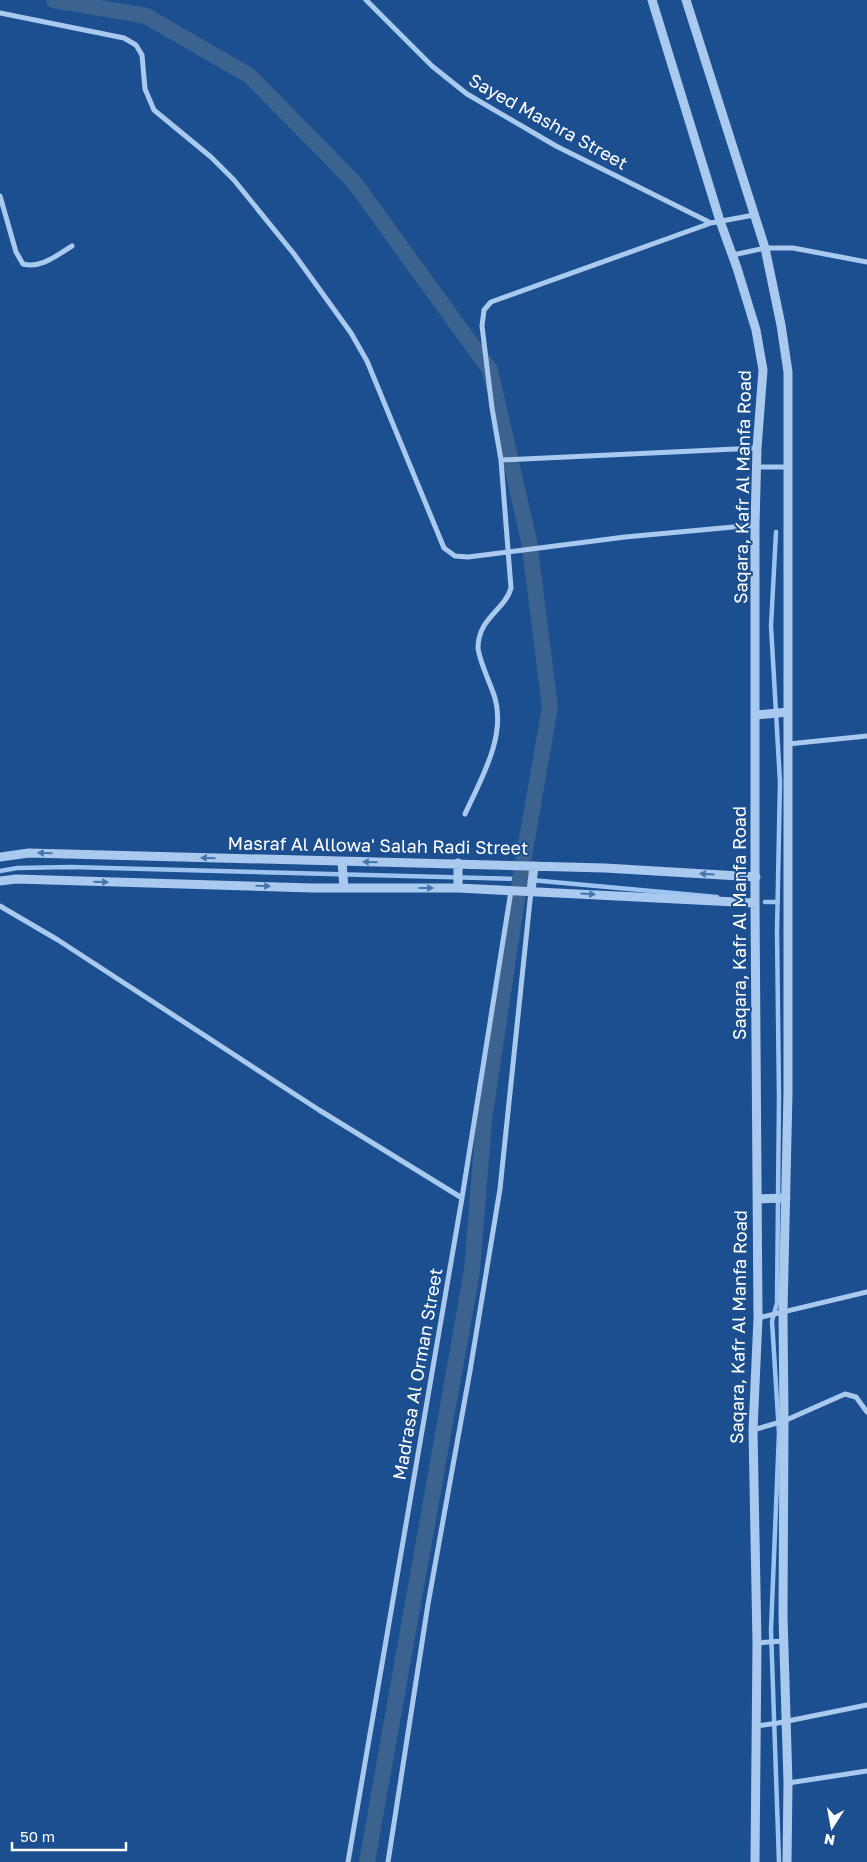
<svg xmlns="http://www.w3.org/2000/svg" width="867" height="1862" font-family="'Golos Text',sans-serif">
	<rect width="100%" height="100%" fill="#1b4f8f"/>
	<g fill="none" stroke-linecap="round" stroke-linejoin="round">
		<path stroke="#9cc4f0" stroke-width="4.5" d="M776 532 771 626 780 782 777 931 779 1097 777 1303 772 1321 779 1433 771 1630 779 1862
			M0 871 17 868 71 867 520 879 717 897
			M765 902H778"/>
		<path stroke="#3c6290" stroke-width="16" d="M54 0 146 16 250 76 354 182 490 370 529 541 550 707 520 879 484 1120 472 1271 367 1862"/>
		<path stroke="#a9c9ee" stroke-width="5" d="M366 0 432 66 467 94 556 146 711 223
			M0 13 124 38 136 45 142 55 145 89 154 110 211 157 234 180 294 254 351 333 367 361 444 548 455 556 468 557 625 537 755 525
			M0 196 16 252 23 264C41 269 57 255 72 246
			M733 255 765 248H793L867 262
			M501 460 757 448
			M756 467H789
			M788 744 867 736
			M465 814C481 779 506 737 495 698 491 685 478 658 478 647 479 617 505 610 511 588L501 460 492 408 482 326 484 310 491 302 711 223 754 215
			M0 906 58 940 319 1110 462 1198
			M758 1318 867 1292
			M753 1430 784 1421 845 1394 856 1397 867 1412
			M757 1643 783 1641
			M756 1726 778 1723 867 1705
			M788 1783 867 1771
			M348 1862 462 1198 511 891
			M388 1862 428 1604 470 1371 500 1189 531 891"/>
		<path stroke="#a9c9ee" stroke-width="9" d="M652 0 720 221 737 268 756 330 763 370 757 448 755 525V903L758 1318 753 1430 757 1643 755 1862
			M686 0 765 248 781 325 788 372V1093L783 1312 784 1421 783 1616 788 1783 787 1862
			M756 715 788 712
			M0 857 29 853 605 868 756 877
			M342 862 344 888
			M458 863V888
			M0 881 16 879 312 888H458L755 903
			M531 891 534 866
			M757 1199 786 1198"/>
	</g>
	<defs><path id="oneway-solid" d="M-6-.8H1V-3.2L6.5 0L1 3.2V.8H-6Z" transform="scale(1.25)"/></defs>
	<g fill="#4674ac">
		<use href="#oneway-solid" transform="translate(45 853) rotate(-179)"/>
		<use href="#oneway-solid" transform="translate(208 858) rotate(-178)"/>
		<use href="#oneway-solid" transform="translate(370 862) rotate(-179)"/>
		<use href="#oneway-solid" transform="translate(707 874) rotate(-177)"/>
		<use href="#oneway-solid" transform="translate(101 882) rotate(2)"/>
		<use href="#oneway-solid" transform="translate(263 886) rotate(2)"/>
		<use href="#oneway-solid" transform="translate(426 888)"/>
		<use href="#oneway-solid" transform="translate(588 894) rotate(3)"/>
	</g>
	<g text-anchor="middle" stroke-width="4" stroke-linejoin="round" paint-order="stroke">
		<g font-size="18" fill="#fff" stroke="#1b4f8f">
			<text transform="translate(548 122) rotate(29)" y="6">Sayed Mashra Street</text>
			<text transform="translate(743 487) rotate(-89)" y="6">Saqara, Kafr Al Manfa Road</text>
			<text transform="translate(378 846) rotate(1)" y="6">Masraf Al Allowa' Salah Radi Street</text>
			<text transform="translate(740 923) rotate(-90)" y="6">Saqara, Kafr Al Manfa Road</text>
			<text transform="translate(739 1327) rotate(-89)" y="6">Saqara, Kafr Al Manfa Road</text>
			<text transform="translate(418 1374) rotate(-80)" y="6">Madrasa Al Orman Street</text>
		</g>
	</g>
	<g transform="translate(832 1827) rotate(191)" stroke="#1b4f8f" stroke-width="4" paint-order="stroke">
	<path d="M0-4L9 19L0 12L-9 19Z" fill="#ffffff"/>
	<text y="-8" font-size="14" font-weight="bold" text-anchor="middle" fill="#ffffff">N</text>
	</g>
	<path d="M12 1842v8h114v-8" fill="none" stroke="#ffffff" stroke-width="2.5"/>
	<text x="20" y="1842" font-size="15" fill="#ffffff" stroke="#1b4f8f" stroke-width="4" paint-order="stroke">50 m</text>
</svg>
